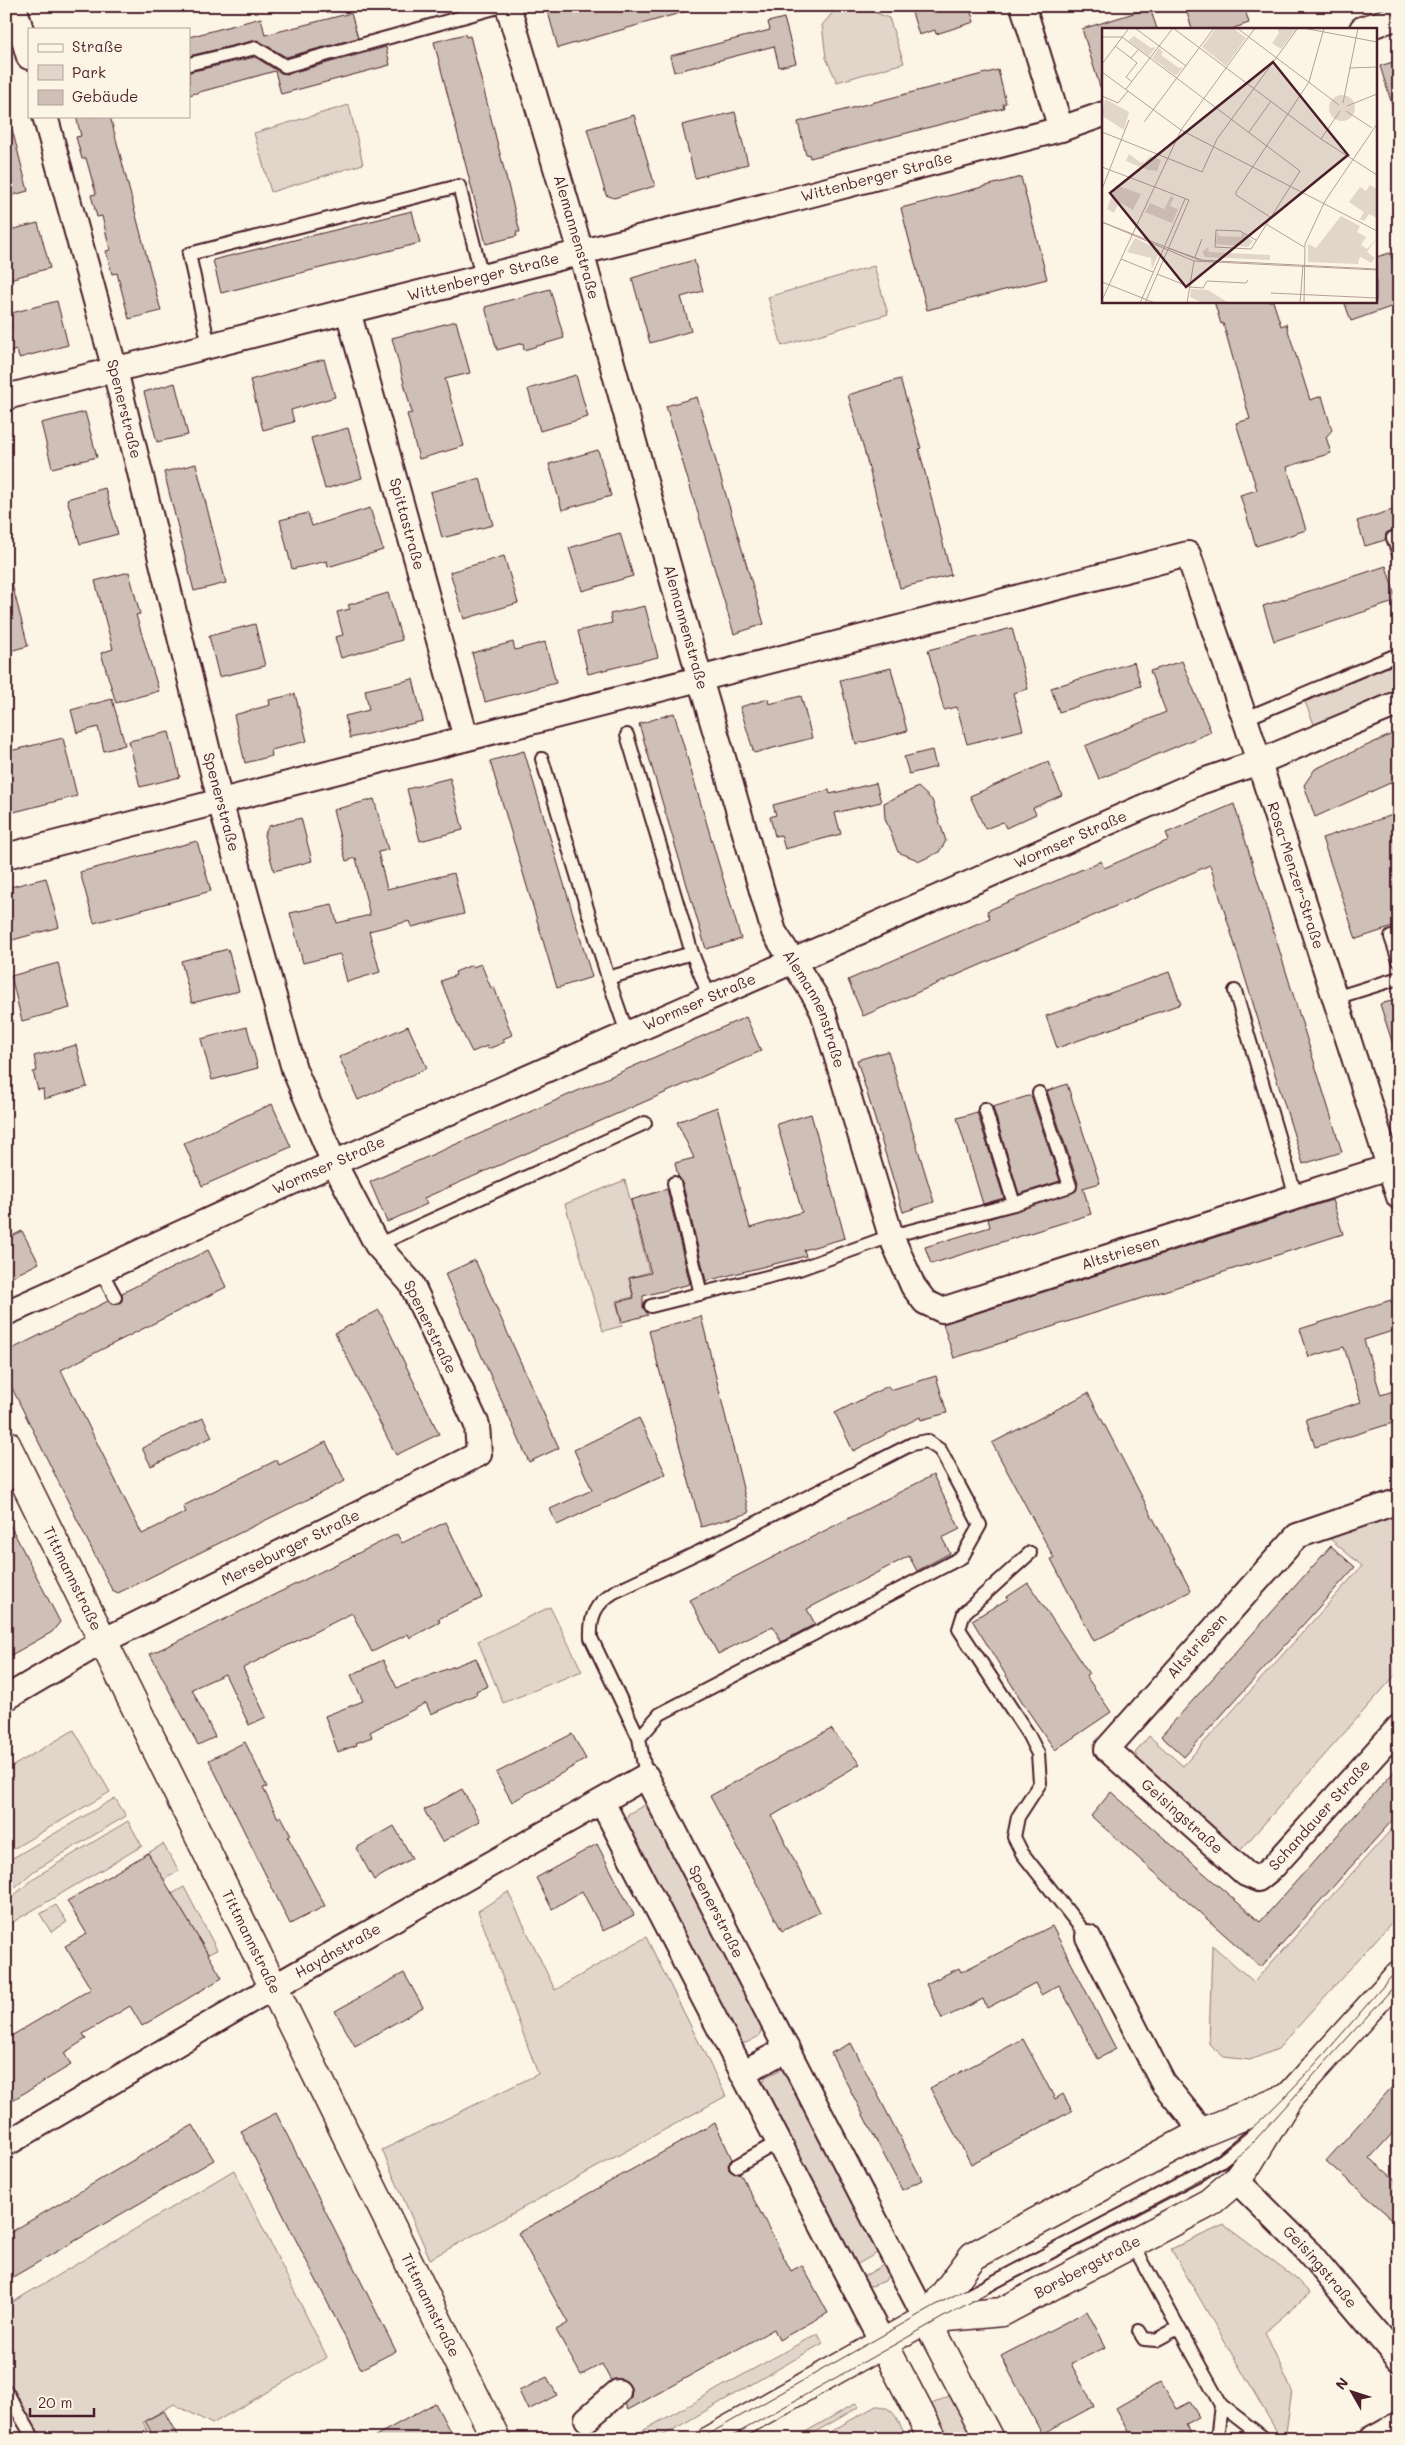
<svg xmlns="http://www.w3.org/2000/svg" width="1405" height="2445" font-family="Mali,sans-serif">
	<rect width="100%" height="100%" fill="#fcf5e5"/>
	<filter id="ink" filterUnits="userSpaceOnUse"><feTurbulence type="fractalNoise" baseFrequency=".02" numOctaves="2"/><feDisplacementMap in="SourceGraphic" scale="10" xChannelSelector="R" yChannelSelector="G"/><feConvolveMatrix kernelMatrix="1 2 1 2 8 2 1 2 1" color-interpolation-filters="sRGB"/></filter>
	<g filter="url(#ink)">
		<path fill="#e2d5ca" stroke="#967a7a" d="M843 6H859L889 18 904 63 837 82 826 58 822 25 835 10Z
			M349 105 363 164 271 192 254 133Z
			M874 266 888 314 782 346 768 297Z
			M1399 662V693L1316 729 1305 702Z
			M625 1180 649 1272 629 1278 633 1297 616 1301 622 1326 603 1331 565 1204Z
			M1399 1514V1671L1239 1852 1141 1765 1135 1753 1149 1736 1183 1766 1362 1566 1328 1537Z
			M550 1607 582 1671 503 1703 478 1641Z
			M74 1730 110 1792 6 1853V1770Z
			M115 1798 126 1816 34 1871 6 1895V1862Z
			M645 1805 649 1809 762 2027 759 2036 746 2043H740L626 1822 628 1814Z
			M128 1821 142 1846 6 1926V1902L37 1876Z
			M1399 1821V1914L1278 2049 1250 2060 1224 2057 1209 2044 1212 1945 1254 1982Z
			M163 1844 179 1871 163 1880 148 1853Z
			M184 1887 217 1950 208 1954 172 1894Z
			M508 1892 555 1990 646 1937 726 2096 430 2259 382 2150 538 2074 478 1911Z
			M56 1905 67 1922 51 1932 40 1914Z
			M782 2069 785 2070 879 2252 856 2265 763 2086 765 2077Z
			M234 2170 327 2357 212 2424 174 2404 143 2422 152 2439H41L6 2379V2306Z
			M1224 2225 1295 2278 1310 2293 1265 2332 1292 2391 1285 2439H1281L1171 2249Z
			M885 2264 889 2273 885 2281 872 2286 868 2285 863 2277Z
			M818 2333 823 2343 657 2439H628Z
			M953 2394 976 2439H947L930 2405Z
			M856 2403 859 2407 803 2439H793Z
			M876 2406C895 2405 899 2424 907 2439H817Z"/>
		<path fill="#cfc0b7" stroke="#4a1f2b" d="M568 6H686L687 11 558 48 548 12Z
			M910 6H969L974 22 936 34 935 30 919 35Z
			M1185 6H1244L1249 23 1231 29H1192Z
			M1150 8 1157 29H1104V87H1100L1082 29Z
			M351 13 358 38 286 57 257 40 189 56V37L261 18 265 35Z
			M784 18 796 63 779 67 774 46 674 72 670 56 770 30 768 22Z
			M465 34 466 37 470 36 520 232H516L517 236 486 244 434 42Z
			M386 47 390 65 281 94 275 71 189 95V72L255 57 281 73 287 74Z
			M1399 60V113L1395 114 1380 66Z
			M998 70 1006 103 1003 104 1004 108 810 158 809 154 806 155 798 122Z
			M735 112 748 164 695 178 682 125Z
			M634 115 655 186 614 198 606 195 587 129Z
			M76 116H110L161 311 129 319 117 273 112 274 106 251 110 250 102 216 97 217 91 195 96 194 86 158 82 159 76 137 81 136Z
			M6 129H12L28 191 6 197Z
			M1021 177 1047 279 927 310 901 208Z
			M412 211 420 243 221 293 213 260Z
			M38 223 50 268 6 280V231Z
			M1390 253 1399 278V304L1351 321 1344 301H1376V257Z
			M694 260 703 291 681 297 691 331 650 343 632 278Z
			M550 289 564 338 524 350 523 343 497 350 485 307Z
			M57 301 68 345 19 358 17 350 6 353V331L12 329 8 314Z
			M1214 301H1273L1281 326 1286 324 1310 400 1322 396 1332 430 1326 437 1331 453 1287 467 1306 530 1256 546 1240 495 1257 490 1236 423 1250 419 1223 323 1221 324Z
			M456 321 470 373 445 379 464 446 419 459 407 414 412 413 392 338Z
			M324 359 335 397 291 410 294 422 263 430 250 380Z
			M576 375 588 417 540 431 528 389Z
			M900 379 921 448 919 449 951 575 900 588 865 453 848 395Z
			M175 383 188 435 157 442 144 392Z
			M697 397 764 624 734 634 666 406Z
			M85 412 97 457 52 468 41 423Z
			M348 428 362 478 325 489 311 438Z
			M598 450 611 496 562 510 549 464Z
			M196 464 226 583 194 591 164 472Z
			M480 478 493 525 442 538 430 492Z
			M105 488 118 534 80 544 67 499Z
			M370 508 383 550 328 567 327 561 292 569 280 520 308 513 312 526Z
			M1399 508V532L1390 531 1386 533 1385 540 1365 546 1357 521Z
			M620 533 633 576 582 591 569 548Z
			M504 556 518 603 464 619 450 572Z
			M1386 566 1397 601 1274 641 1263 606Z
			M129 572 140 614 136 615 159 691 116 703 101 653 113 649 95 581Z
			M12 584 28 646 6 652V585Z
			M388 593 402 640 341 658 335 637 343 635 337 612 350 609 348 605Z
			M645 606 658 657 588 674 578 631 612 623 610 614Z
			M255 624 265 666 219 677 209 636Z
			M1012 628 1028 689 1013 693 1023 730 967 744 957 707 944 710 928 650Z
			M513 642 515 650 545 642 556 683 485 702 472 653Z
			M1182 661 1211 732 1099 779 1085 746 1166 712 1150 671Z
			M1134 662 1141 686 1059 712 1051 688Z
			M891 668 907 731 856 744 840 680Z
			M413 679 423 721 350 738 345 716 369 710 365 690Z
			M295 694 307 741 271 750 272 756 245 763 234 715 270 705 269 700Z
			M801 696 812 738 754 753 740 707 768 699 769 704Z
			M112 699 125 745 104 751 98 727 77 733 71 710Z
			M674 713 741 939 706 949 639 724Z
			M1399 731V779L1315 817 1304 785 1315 769Z
			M169 732 180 777 140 787 129 741Z
			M63 738 77 796 6 814V752Z
			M932 750 936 767 909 774 904 757Z
			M524 751 592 977 557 988 490 761Z
			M1048 762 1062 795 1033 808 1036 814 1006 828 1003 822 985 829 970 796Z
			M450 778 463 830 420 841 407 789Z
			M876 783 881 802 835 813 841 834 785 849 781 835 775 836 770 817 776 815 773 805 829 790 830 794Z
			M918 787 932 800 946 841 939 852 920 861 898 852 885 818 884 803Z
			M374 799 388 850 378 852 387 889 454 873 464 914 412 927 410 921 369 931 380 972 347 982 340 954 303 963 290 913 332 904 337 923 370 915 356 858 346 861 333 810Z
			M1234 804 1342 1152 1303 1164 1210 865 863 1016 848 980 990 918 987 911 1101 861 1104 868 1169 840 1166 833Z
			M1399 813V925L1356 939 1322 838Z
			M301 818 312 861 274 871 264 835 269 826Z
			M197 841 211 891 94 923 80 872Z
			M46 878 59 927 9 941 6 932V888Z
			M228 949 239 991 192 1003 181 961Z
			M58 963 70 1008 22 1021 11 976Z
			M481 964 491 988 494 987 512 1035 503 1039 505 1042 488 1049 487 1046 472 1052 457 1022 441 981 456 975 455 972 472 965 473 967Z
			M1169 972 1181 1004 1057 1048 1046 1016Z
			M1399 999V1050L1395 1051 1380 1004Z
			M746 1017 761 1051 424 1198 427 1204 387 1222 370 1182Z
			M408 1026 427 1068 358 1100 339 1057Z
			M247 1027 258 1068 212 1080 201 1039Z
			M76 1045 87 1087 44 1099 43 1089 38 1090 33 1072 37 1071 34 1056Z
			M888 1051 934 1202 903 1212 857 1060Z
			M1067 1084 1100 1183 1083 1188 1091 1214 931 1264 925 1247 990 1227 988 1219 1076 1191 1078 1183 1047 1091Z
			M1028 1096H1031L1060 1181 1019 1194 993 1107Z
			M272 1104 291 1147 202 1186 184 1143Z
			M717 1107 750 1228 802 1212 777 1124 811 1114 845 1238 804 1250 806 1256 706 1281 682 1181 678 1176 675 1163 694 1158 677 1122Z
			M977 1112 1004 1198 983 1204 957 1118Z
			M667 1189 690 1284 643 1296V1307L648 1315 622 1322 617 1302 634 1298 629 1278 651 1273 631 1200Z
			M1332 1200 1343 1234 954 1358 943 1324Z
			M22 1231 39 1263 6 1280V1239Z
			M208 1250 226 1287 61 1370 142 1534 186 1512 183 1506 277 1460 279 1465 326 1442 345 1481 118 1593 112 1590 6 1376V1352L108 1301 111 1304H118L122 1301V1293Z
			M475 1260 559 1448 529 1462 445 1274Z
			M1391 1300 1399 1329 1364 1340 1381 1395 1399 1389V1421L1315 1447 1306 1419 1361 1402 1344 1347 1309 1357 1300 1329Z
			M379 1310 439 1434 396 1455 335 1333Z
			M701 1316 749 1513 701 1527 649 1331Z
			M936 1376 947 1413 921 1420 920 1417 853 1451 835 1413 888 1386 890 1390Z
			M1088 1393 1191 1591 1094 1641 1051 1559 1054 1558 992 1443Z
			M203 1418 212 1437 151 1466 142 1448Z
			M639 1418 666 1474 557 1525 550 1509 592 1490 574 1450Z
			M933 1475 960 1529 942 1538 950 1553 917 1571 909 1556 807 1609 815 1624 781 1642 773 1626 718 1654 690 1600Z
			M6 1517 60 1622 52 1632 6 1658Z
			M446 1522 482 1598 438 1619 440 1622 410 1638 408 1634 372 1652 352 1613 243 1668 266 1717 249 1725 225 1674 192 1689 215 1737 198 1745 150 1654 205 1629 397 1534 402 1543Z
			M1331 1546 1355 1567 1184 1757 1161 1736Z
			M1028 1583 1089 1674 1086 1676 1111 1712 1055 1750 1026 1708 972 1620 1008 1599 1007 1597Z
			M476 1658 488 1686 476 1691 477 1694 431 1714 426 1703 370 1732 372 1737 356 1743 357 1745 338 1752 325 1716 363 1701 351 1675 383 1660 397 1688Z
			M831 1729 860 1764 772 1816 820 1912 782 1931 710 1796Z
			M572 1734 586 1759 512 1802 496 1773Z
			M245 1742 267 1787 263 1788 278 1818 281 1816 291 1835 288 1837 325 1906 290 1924 209 1760Z
			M1399 1766V1813L1261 1967 1091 1816 1111 1792 1260 1922Z
			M462 1789 480 1821 442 1842 424 1810Z
			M394 1826 412 1858 374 1880 356 1848Z
			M597 1844 634 1915 603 1931 582 1891 552 1909 536 1878Z
			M148 1853 222 1978 142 2026 130 2006 83 2034 86 2039 64 2053 71 2065 6 2104V2039L91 1989 65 1946 87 1934 67 1901Z
			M1052 1926 1116 2049 1098 2059 1059 1985 1041 1995 1035 1983 987 2008 983 1999 942 2019 926 1984 959 1968 961 1972Z
			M404 1973 423 2007 355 2046 335 2011Z
			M1023 2039 1055 2099 1063 2094 1072 2111 971 2164 930 2088Z
			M851 2043 922 2180 902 2190 831 2053Z
			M1399 2079V2126L1370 2158 1399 2183V2225L1326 2161Z
			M276 2113 396 2351 361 2369 241 2131Z
			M715 2123 732 2159 728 2165 729 2170 735 2174 740 2173 791 2271 802 2265 828 2313 779 2340 774 2329 628 2410 625 2405 631 2397 632 2390 628 2383 622 2379 611 2381 602 2364 581 2375 556 2330 568 2323 518 2233Z
			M193 2125 214 2160 6 2281V2235Z
			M1087 2311 1106 2347 1071 2364 1094 2406 1042 2434 1001 2356Z
			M547 2377 557 2395 528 2410 519 2391Z
			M1161 2382 1177 2409 1190 2402 1199 2417 1185 2424 1190 2433 1179 2439H1133L1116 2408Z
			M435 2403 454 2439H370L408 2418Z
			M164 2411 179 2439H155L145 2421Z"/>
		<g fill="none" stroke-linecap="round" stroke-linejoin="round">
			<defs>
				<path id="lane" d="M189 64 256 48 285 66 502 6
					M209 346 189 254 459 186 482 277
					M1393 538 1399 554
					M1244 719 1399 654
					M627 735 692 953
					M542 759 608 978
					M1391 937 1399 961
					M1235 991 1296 1197
					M1335 998 1399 978
					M627 1033 608 978 692 953 709 996
					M985 1109 1014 1204
					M674 1183 701 1294
					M377 1245 645 1123
					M101 1271 115 1297
					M651 1306 799 1269 891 1236 1014 1204 1070 1186 1039 1093
					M1030 1553 964 1613 959 1629 1028 1734 1038 1754 1040 1783 1018 1817 1014 1837 1022 1853 1088 1937
					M639 1738 660 1714 962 1557 980 1525 940 1450 927 1441 912 1444 699 1552 614 1592C595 1604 590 1616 591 1638L639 1738 646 1776
					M736 2166 778 2142
					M1132 2243 1221 2405 1217 2439
					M941 2310 1195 2176 1221 2161 1256 2132
					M1139 2331 1144 2339 1156 2340 1178 2328
					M6 2391 34 2439
					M1221 2405 1265 2439"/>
				<g id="street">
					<path d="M14 6 29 57"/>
					<path id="s1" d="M508 6 581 252 700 679 774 932 815 996 823 1012 891 1236 913 1286 925 1302 942 1310 1389 1167"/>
					<path d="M1023 6 1061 129"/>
					<path d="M1362 29 1399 17"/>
					<path id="s2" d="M348 311 466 738"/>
					<path id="s3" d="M6 397 797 198 1061 129 1104 114"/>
					<path id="s4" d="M6 856 1188 554 1247 725 1399 1197"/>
					<path id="s5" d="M6 1313C125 1261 240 1204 359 1152 639 1027 921 907 1200 782L1259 762 1399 703"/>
					<path id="s6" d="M1399 1501 1297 1536 1107 1749 1246 1874 1258 1879 1273 1867 1399 1727"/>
					<path id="s7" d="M6 1698 103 1641 479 1454 477 1425 411 1283 377 1245 334 1163 294 1069 220 801 115 370 45 116"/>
					<path d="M602 1802 883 2343"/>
					<path d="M1088 1937 1163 2083 1191 2117 1201 2133"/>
					<path d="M742 2073 787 2049"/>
					<path id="s8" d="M6 2144 251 2000 646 1776 926 2319"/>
					<path id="s9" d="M1236 2180 1306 2249 1399 2360"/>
					<path d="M587 2419 618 2392"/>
					<path d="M1372 2439 1399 2424"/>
				</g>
				<g id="secondary">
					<path id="s10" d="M6 1444 496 2439"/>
					<path d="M926 2319 973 2256 1201 2133 1289 2097"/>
					<path d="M926 2319 989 2439"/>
					<path d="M883 2343 933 2439"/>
					<path id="s11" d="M712 2439 926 2319 1002 2312 1209 2203 1236 2180 1246 2167 1289 2097 1399 1975"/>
				</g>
			</defs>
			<use href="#lane" stroke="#4a1f2b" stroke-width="16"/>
			<use href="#street" stroke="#4a1f2b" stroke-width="28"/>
			<use href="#secondary" stroke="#4a1f2b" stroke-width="31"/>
			<use href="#lane" stroke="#fcf5e5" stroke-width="12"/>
			<use href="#street" stroke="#fcf5e5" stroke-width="24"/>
			<use href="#secondary" stroke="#fcf5e5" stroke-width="28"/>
			<path stroke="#4a1f2b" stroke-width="1" d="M700 2439 936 2305 1219 2155C1288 2103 1342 2032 1399 1968
				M727 2439 947 2315 1223 2167 1247 2149 1399 1981"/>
		</g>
	</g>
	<g text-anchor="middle" stroke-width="4" stroke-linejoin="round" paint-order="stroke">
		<g font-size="15" fill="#4a1f2b" stroke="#fcf5e5">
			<text dy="5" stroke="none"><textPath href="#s3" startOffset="898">Wittenberger Straße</textPath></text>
			<text dy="5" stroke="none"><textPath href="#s1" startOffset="241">Alemannenstraße</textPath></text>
			<text dy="5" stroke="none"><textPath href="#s3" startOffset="492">Wittenberger Straße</textPath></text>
			<text transform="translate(124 409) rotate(76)" y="5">Spenerstraße</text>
			<text dy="5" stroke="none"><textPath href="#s2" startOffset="221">Spittastraße</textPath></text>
			<text dy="5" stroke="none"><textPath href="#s1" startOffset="646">Alemannenstraße</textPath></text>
			<text transform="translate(221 802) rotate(75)" y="5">Spenerstraße</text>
			<text dy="5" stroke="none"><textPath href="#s5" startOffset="1165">Wormser Straße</textPath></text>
			<text dy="5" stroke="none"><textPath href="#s4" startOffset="1559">Rosa-Menzer-Straße</textPath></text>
			<text dy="5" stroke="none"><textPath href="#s5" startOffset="760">Wormser Straße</textPath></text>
			<text dy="5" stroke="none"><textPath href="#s1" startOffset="1051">Alemannenstraße</textPath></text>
			<text dy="5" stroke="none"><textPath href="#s5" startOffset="355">Wormser Straße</textPath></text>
			<text dy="5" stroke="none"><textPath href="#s1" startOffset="1572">Altstriesen</textPath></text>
			<text transform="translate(430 1327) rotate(64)" y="5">Spenerstraße</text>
			<text dy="5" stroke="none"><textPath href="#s7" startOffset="322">Merseburger Straße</textPath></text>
			<text dy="5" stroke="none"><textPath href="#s10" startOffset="150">Tittmannstraße</textPath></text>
			<text transform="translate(1197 1646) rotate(-48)" y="5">Altstriesen</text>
			<text dy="5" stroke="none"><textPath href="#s6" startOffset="682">Schandauer Straße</textPath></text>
			<text dy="5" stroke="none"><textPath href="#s6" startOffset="494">Geisingstraße</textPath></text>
			<text dy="5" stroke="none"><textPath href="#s8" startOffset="891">Spenerstraße</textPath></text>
			<text dy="5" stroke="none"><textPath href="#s10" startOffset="555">Tittmannstraße</textPath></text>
			<text dy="5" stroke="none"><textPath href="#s8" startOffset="384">Haydnstraße</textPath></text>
			<text dy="5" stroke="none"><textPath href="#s11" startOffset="418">Borsbergstraße</textPath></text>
			<text dy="5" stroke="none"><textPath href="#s9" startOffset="121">Geisingstraße</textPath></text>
			<text dy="5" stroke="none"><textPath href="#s10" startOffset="960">Tittmannstraße</textPath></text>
		</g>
	</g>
	<g transform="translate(1102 28)">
		<rect width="275" height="275" fill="#fcf5e5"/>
		<path d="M114 0H131L144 10 124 38 100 19ZM175 0H195L179 21 170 15 177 5ZM32 8 49 20 54 19 47 28 26 13ZM57 20 61 24 59 27 77 40 81 39 74 48 50 30ZM227 80a13 13 0 1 1 26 0a13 13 0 1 1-26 0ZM3 71 27 84 22 102 0 88ZM27 126 39 135 42 133 41 136 48 128 59 132 55 143 46 142 24 133ZM14 157 39 166 31 182 17 174 12 185 5 181ZM268 157 275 161V190L267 186 262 193 258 191 262 184 247 174 258 159 264 163ZM69 168 72 169 68 178 76 181 70 195 43 184 48 175 62 181ZM239 188 258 198 255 204 264 209 259 217 265 221 275 210 265 224 273 230 269 235 259 229 262 225 257 231 256 236 206 234V216L214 220ZM115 204 117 208 139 209 140 205 151 213 146 219 114 216ZM33 210 58 222 50 241 49 230 25 224ZM106 219 107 224 168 227V232L103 229 100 224ZM89 261 106 262 127 275H101L88 269Z" fill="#e2d5ca"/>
		<path fill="none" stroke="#b59f9b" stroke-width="1" d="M33 0 84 38M71 0 219 111 275 147M135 0 237 77M201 0 275 14M0 9H20L198 143 149 221 113 219 114 202 138 203 154 212M13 18 29 30 36 22M29 30 35 35 24 49 30 54M0 36 27 0M247 40 275 39M0 44 79 102 275 203M24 61 71 0M0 68 16 75 26 63M241 75 256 0M245 78 275 66M244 83 270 100M42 94 112 0M0 104 100 144 115 111 196 0M147 104 169 73M219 111 238 83M0 139 87 172 43 275M0 161 27 92M168 189 134 167V164L207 54 222 0M0 194 92 233 275 242M0 194 97 232 275 241M164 196 202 219M66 220 100 232M93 229 100 211M19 231 51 244M55 246 88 259 101 260 105 253 144 255 146 252M0 254 53 275M169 265 275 270M0 272 79 102 153 0M38 275 83 171M85 275 92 233M198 275 201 237M202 275 203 216 223 173 275 96"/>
		<path fill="#4a1f2b" fill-opacity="0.15" stroke="#4a1f2b" stroke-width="2.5" d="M171 34 246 127 84 259 8 165Z"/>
		<rect width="275" height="275" fill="none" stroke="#4a1f2b" stroke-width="2.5"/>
	</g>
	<rect width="1405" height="2445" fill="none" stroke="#fcf5e5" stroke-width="25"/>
	<rect x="12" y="12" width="1380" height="2420" fill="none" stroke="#4a1f2b" stroke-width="2" filter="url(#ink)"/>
	<rect x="28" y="28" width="162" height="90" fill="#fcf5e5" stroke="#b59f9b"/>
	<rect x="38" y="44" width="25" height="8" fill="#fcf5e5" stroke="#b59f9b"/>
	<text x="72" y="52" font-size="15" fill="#4a1f2b">Straße</text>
	<rect x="38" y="65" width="25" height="15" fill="#e2d5ca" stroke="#b59f9b"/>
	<text x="72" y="78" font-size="15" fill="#4a1f2b">Park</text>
	<rect x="38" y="90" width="25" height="15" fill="#cfc0b7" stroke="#b59f9b"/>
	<text x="72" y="102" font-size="15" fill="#4a1f2b">Gebäude</text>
	<g transform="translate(1352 2392) rotate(309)" stroke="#fcf5e5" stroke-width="4" paint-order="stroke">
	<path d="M0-4L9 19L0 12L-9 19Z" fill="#4a1f2b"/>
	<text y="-8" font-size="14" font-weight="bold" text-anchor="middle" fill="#4a1f2b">N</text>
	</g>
	<path d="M30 2408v8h64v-8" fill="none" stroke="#4a1f2b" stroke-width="2.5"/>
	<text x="38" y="2408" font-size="15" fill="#4a1f2b" stroke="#fcf5e5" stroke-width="4" paint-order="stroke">20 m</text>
</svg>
